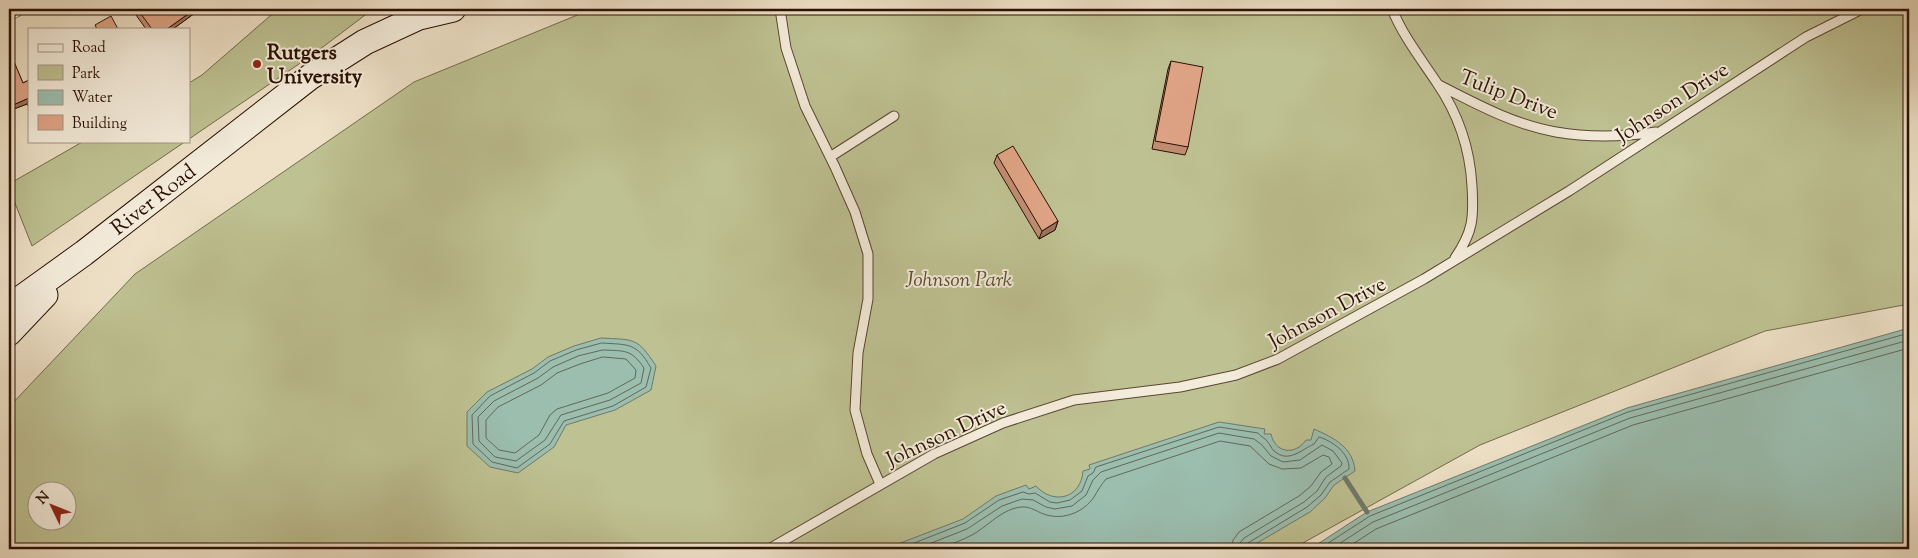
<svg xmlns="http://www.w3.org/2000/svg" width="1918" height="558" font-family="'Sorts Mill Goudy',serif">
	<rect width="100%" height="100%" fill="#eee1c7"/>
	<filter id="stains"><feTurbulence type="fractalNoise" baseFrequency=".004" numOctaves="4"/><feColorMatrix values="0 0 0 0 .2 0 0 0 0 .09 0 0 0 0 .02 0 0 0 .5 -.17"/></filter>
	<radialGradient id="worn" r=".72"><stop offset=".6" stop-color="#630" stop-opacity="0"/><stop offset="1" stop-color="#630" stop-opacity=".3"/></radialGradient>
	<path fill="#bec192" stroke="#74694a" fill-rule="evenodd" d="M278 9H373L315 53 189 139V83L202 75Z
		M592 9H1909V304L1765 331 1480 445 1292 549H9V407L135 274 414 82ZM38 490H68V520H38Z
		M84 141H186L32 246 9 188V184Z"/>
	<path fill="#9bbeaf" stroke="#6e796a" d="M1909 328V549H1310L1367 512 1627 408Z
		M601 338C635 340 637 337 656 366L651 390 615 410 566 425 554 447 518 473 490 467 467 446V412L487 392 532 369 548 357 574 346Z
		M1219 422 1265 429 1264 434H1271C1275 453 1295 456 1306 440H1311L1314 429C1334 438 1353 447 1355 471L1334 485 1325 498 1310 512 1247 549H885L963 519 996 496 1026 485 1029 489 1036 486C1053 505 1081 499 1083 471L1090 469 1089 465Z"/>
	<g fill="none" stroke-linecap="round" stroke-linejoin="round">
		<path stroke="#636859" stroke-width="1" d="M602 343C629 345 636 342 651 368L646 387 613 406 564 421 550 444 517 468 492 462 473 444 472 415 490 396 534 373 550 361 576 350Z
			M603 350C625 351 631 349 644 368L641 383 610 400 561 415 545 440 516 461 495 457 479 441 478 417 494 401 538 378 553 367 578 356Z
			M603 357 626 359 636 370 635 378 608 393 557 409 550 415 539 435 515 453 499 450 486 438V420L498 407 541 385 557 373 580 364Z
			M899 549 965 523 999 500 1023 492 1029 494 1035 493 1050 502 1057 503 1070 500 1082 491 1088 476 1093 473 1096 467 1219 427 1258 433C1261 437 1265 438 1267 441 1270 444 1271 448 1274 451 1289 464 1302 449 1314 444L1319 437C1332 441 1350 453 1349 469L1330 482 1321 495 1307 507 1248 543 1246 549
			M916 549 967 529 1002 506 1022 499 1033 500 1046 507 1055 509 1072 506 1086 495 1093 480 1101 472 1219 433 1254 439 1262 445 1271 456 1283 462 1300 460 1322 445 1333 451 1342 463 1341 466 1326 477 1317 491 1304 502 1244 538 1240 543 1239 549
			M937 549C948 545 961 541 972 535 988 526 1003 508 1022 507 1031 506 1038 513 1047 515 1064 520 1084 512 1094 497 1098 490 1101 485 1106 479L1220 441 1250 446 1269 464 1282 469 1301 468 1323 455 1329 457 1332 464 1321 472 1311 486 1299 496 1239 532 1233 540 1232 549
			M1319 549 1370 516 1628 412 1909 333
			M1331 549 1373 522 1630 418 1909 340
			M1345 549 1376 529 1633 425 1909 348"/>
		<path stroke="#6e796a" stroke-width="5" d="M1345 478 1367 512"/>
		<defs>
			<path id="lane" d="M780 9 786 48 805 106 835 167 855 212 868 254V299L858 353 855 410 867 454 880 484
				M1392 9C1403 36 1421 59 1437 83 1459 115 1470 149 1472 186 1474 218 1473 232 1455 258
				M1439 85C1476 104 1515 125 1556 132 1590 138 1622 137 1656 132
				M830 157 894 116
				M769 549 934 454 1003 423 1074 400 1180 387 1236 375 1278 359 1424 279 1569 191 1806 37 1862 9"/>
			<path id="street" d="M9 11 14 9"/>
			<g id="secondary">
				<path id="s1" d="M9 307 84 253 310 77 365 42 419 17 453 9"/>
				<path d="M9 333 45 295"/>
			</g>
		</defs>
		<use href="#lane" stroke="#5c4534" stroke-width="11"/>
		<use href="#street" stroke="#5c4534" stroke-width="19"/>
		<use href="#secondary" stroke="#2b1103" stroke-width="27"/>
		<use href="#lane" stroke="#f4ecdb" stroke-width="9"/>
		<use href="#street" stroke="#f4ecdb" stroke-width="18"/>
		<use href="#secondary" stroke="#f4ecdb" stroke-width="25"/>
	</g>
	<path fill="#c08d73" stroke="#2b1103" d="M140 9H199V10L173 29H146L136 15 138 10Z
		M9 52 23 83 29 80V108L27 104 11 110 9 104Z
		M1171 61 1188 147 1185 155 1152 149 1168 69Z
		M997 155 1058 221 1055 230 1039 239 994 163Z"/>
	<path fill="#9c735e" stroke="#2b1103" d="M195 9H199V10L173 29H167Z
		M29 98 27 104 11 110 13 105Z
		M1058 221 1055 230 1039 239 1042 231Z"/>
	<path fill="#dfa486" stroke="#2b1103" d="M140 9H195L167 29H152L138 10Z
		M111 16 118 29H97L95 25Z
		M9 52H10L23 83 29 80V98L13 105 9 94Z
		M1171 61 1203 67 1188 147 1155 141Z
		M1013 146 1058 221 1042 231 997 155Z"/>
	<circle fill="#8f2418" stroke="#f4ecdb" stroke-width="2" cx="257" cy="64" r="5"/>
	<g text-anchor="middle" stroke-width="4" stroke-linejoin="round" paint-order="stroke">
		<g font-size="21" font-weight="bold" fill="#2b1103" stroke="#f4ecdb" text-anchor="start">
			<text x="267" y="59">Rutgers<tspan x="267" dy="24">University</tspan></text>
		</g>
		<g font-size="21" fill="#2b1103" stroke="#f4ecdb">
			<text transform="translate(1509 94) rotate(21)" y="7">Tulip Drive</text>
			<text transform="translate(1672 102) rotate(-33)" y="7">Johnson Drive</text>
			<text dy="7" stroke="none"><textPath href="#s1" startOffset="180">River Road</textPath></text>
			<text transform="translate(1327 312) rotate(-28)" y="7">Johnson Drive</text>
			<text transform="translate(946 433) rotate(-25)" y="7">Johnson Drive</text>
		</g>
		<g font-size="21" font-style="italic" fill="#5e4f35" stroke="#f4ecdb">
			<text x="959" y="286">Johnson Park</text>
		</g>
	</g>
	<rect width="1918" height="558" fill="none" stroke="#eee1c7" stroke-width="30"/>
	<rect x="10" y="10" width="1898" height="538" fill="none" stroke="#2b1103" stroke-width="2.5"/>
	<rect x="15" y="15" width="1888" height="528" fill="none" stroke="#2b1103"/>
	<rect x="28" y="28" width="162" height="115" fill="#f4ecdb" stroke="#a49485"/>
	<rect x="38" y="44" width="25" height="8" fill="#f4ecdb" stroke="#a49485"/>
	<text x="72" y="52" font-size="15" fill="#2b1103">Road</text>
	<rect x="38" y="65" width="25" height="15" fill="#bec192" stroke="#a49485"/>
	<text x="72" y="78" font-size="15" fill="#2b1103">Park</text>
	<rect x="38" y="90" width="25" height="15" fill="#9bbeaf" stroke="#a49485"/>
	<text x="72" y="102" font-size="15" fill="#2b1103">Water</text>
	<rect x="38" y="115" width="25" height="15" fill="#dfa486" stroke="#a49485"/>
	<text x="72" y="128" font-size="15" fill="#2b1103">Building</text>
	<g transform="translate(52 506) rotate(313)"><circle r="24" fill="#f4ecdb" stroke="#a49485"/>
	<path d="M0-4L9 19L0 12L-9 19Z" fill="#8f2418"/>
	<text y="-8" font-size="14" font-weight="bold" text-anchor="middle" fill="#2b1103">N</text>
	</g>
	<rect width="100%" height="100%" filter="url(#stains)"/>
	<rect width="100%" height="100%" fill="url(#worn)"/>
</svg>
